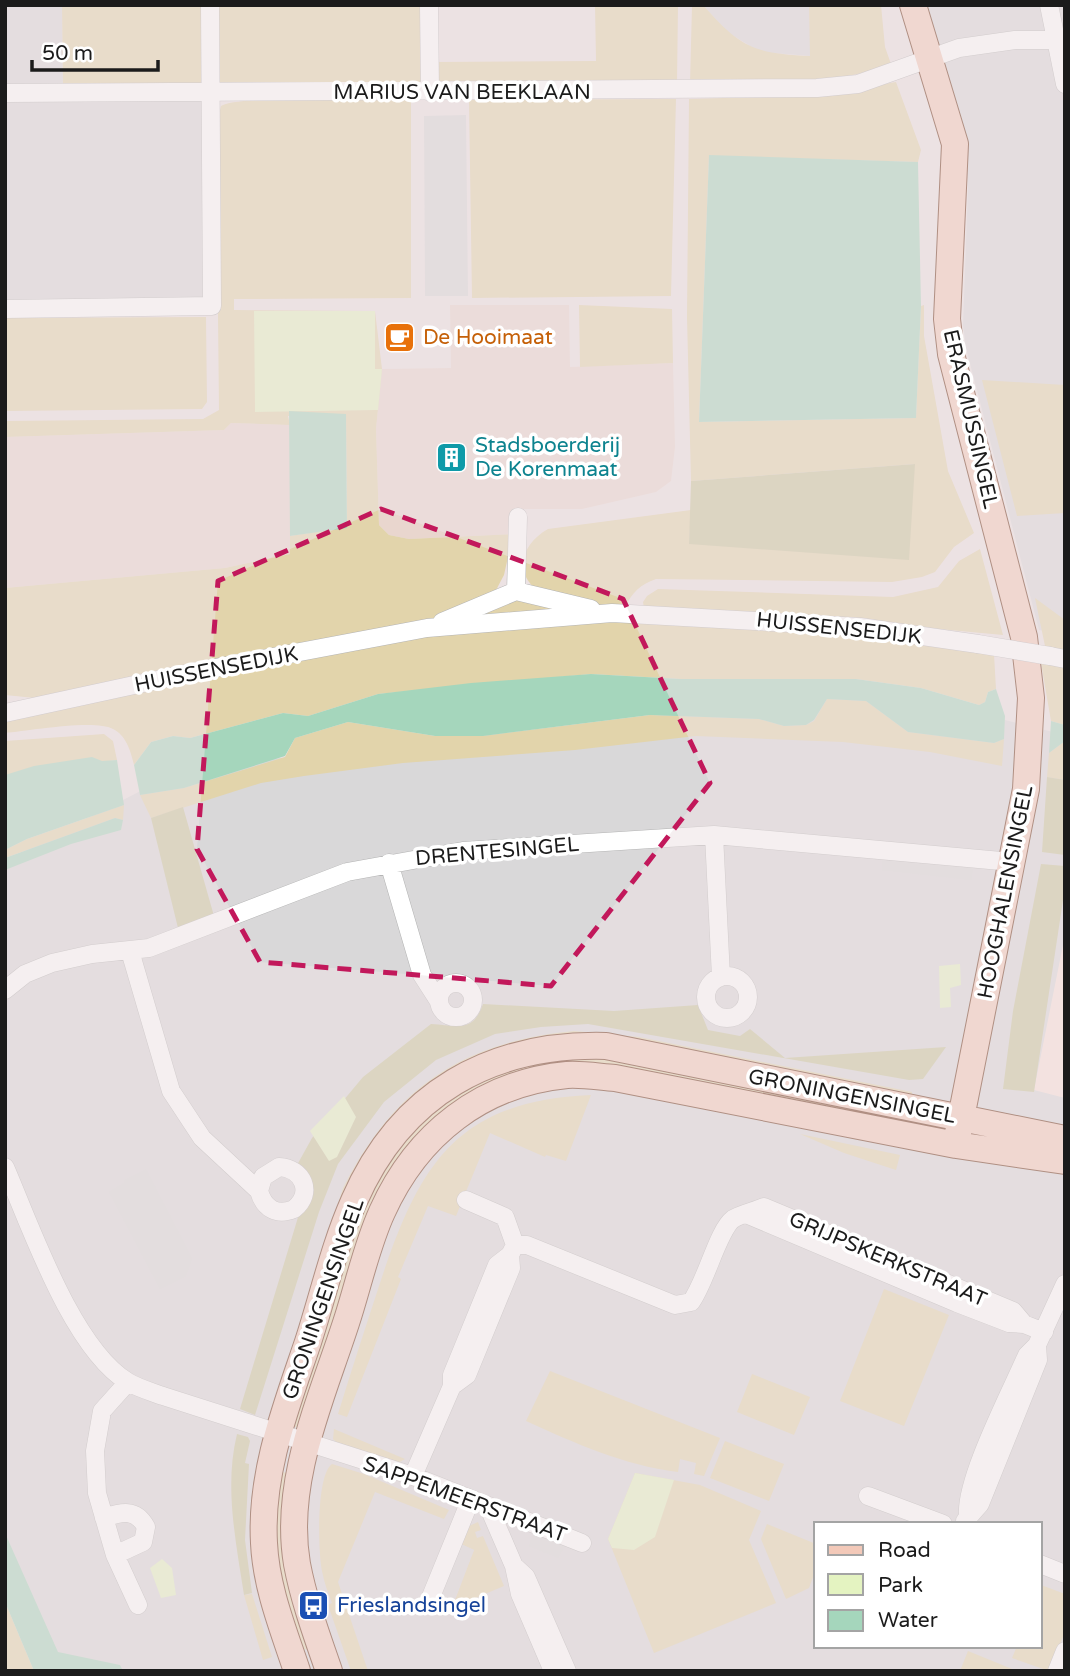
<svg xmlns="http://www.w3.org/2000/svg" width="1070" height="1676" font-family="'Varela Round',sans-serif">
	<rect width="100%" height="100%" fill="#ece2e3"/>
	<path fill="#d9d8d9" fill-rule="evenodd" d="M5 5H62L63 86 5 87Z
		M703 5H809L811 56 760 52 727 32Z
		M926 5H1065V634L1039 630 966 348 963 325 968 187 966 150Z
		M200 100 203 103 208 302 5 303V101Z
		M885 690 1065 735V1671H54L5 1553V861L183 769ZM816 1524H1040V1646H816Z"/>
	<path fill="#fbe3db" d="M1065 935V1098L1034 1090Z"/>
	<path fill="#e9d6ce" d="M450 305H569L570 367 673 363 675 447 671 481 656 492 582 509H512L513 534 409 539 389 535 379 525 376 429 382 369 451 368Z
		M231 423 290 425V554L225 568 5 588V437L224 430Z"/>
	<path fill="#e2d4ab" d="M62 5H206L204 80 196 86H63Z
		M217 5H423L422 80 416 85 220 84Z
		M595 5H678L677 84 442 83 438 79 435 62 596 61Z
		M692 5H703C741 48 753 53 810 56L809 5H881L885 47 891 64C827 88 757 83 690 84Z
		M896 82 921 150 918 162 709 156 699 422 916 418 921 306 924 305V336L948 471 974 533 954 547 935 572 922 577 892 582 656 579C640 585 632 592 625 608 609 609 550 600 538 591 512 571 523 543 548 529L691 510 689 544 915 464 691 481 687 317 689 99 820 95Z
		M411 98V298L234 299V310L375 311 382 369 376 429 379 525 389 535 409 539 513 534 504 575 495 592 437 618 35 698 5 695V588L225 568 290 554V536L347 527 346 414 288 416 290 425 231 423 224 430 5 437V421L203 419 219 410 216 126 221 106C238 95 381 99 411 98Z
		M676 99 671 296 472 298 469 100Z
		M579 305 672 309 673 363 580 367Z
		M206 317 207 402 202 409 5 411V318Z
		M982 380 1065 385V513L1017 516Z
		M980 549 1003 635 768 613 644 608 643 602 647 596 658 589 893 597 938 587 959 561Z
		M518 596 577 609 468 616Z
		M1035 598 1065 620V650L1045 646Z
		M644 621 847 629 994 654 996 689 988 692 985 702 979 705 921 688 856 679H681L591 674 378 694 308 716 283 713 190 738 173 736 151 742 134 765C131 752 126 735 113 729 94 719 29 731 5 733V719L276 656 489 626Z
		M1040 657 1065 661V725L1051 721Z
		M827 699 866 701 908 732 994 743 1004 739 1002 766 930 752 843 742 696 736 575 750 403 763 304 776 261 783 151 818 140 795 184 788 285 757 295 738 348 722 435 736H483L650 715 759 719 784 726 806 725 814 721Z
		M104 734 113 741 117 760 5 775V741Z
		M1065 741V780L1047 777 1049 753Z
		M124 805 123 820 115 818 5 858V850L27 839Z
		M574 1031 639 1037 912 1092 911 1099 575 1039 402 1114 270 1418 343 1188C394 1088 462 1042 574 1031Z
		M580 1050 908 1111 905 1130 589 1070 428 1132 299 1427H294L291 1421 370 1179 454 1086Z
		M591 1095 566 1161 546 1155 545 1157 490 1133 456 1216 428 1206 398 1277 401 1279 347 1417 338 1414C352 1368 367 1323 382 1277 421 1161 459 1101 591 1095Z
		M800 1134 900 1155 896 1170 844 1153Z
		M884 1289 949 1315 904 1426 840 1401Z
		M550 1371 720 1438 704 1476 694 1474 696 1463 680 1459 678 1472C623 1465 577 1444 526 1421Z
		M752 1374 810 1397 794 1435 737 1412Z
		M334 1429 405 1459 398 1463 337 1443 333 1439Z
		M725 1441 784 1464 769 1501 710 1478Z
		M332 1464 364 1474 449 1510 444 1519 375 1492 338 1582 368 1671H351L328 1605 332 1603C328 1593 324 1582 322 1571 318 1552 316 1475 332 1464Z
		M277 1471 293 1474 310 1651 302 1648 276 1586Z
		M635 1473 700 1485 761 1511 749 1540 776 1603 654 1653 608 1539Z
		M478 1522 481 1530 475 1532 477 1538 483 1536 504 1586 452 1608 474 1550 461 1544 469 1526Z
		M767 1524 816 1544V1569L809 1588 786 1599 761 1539Z
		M1041 1585 1065 1594V1632L1049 1671 1012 1658 1017 1646H1040Z
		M252 1594 272 1657 263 1660 244 1595Z
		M5 1602 34 1671H5Z
		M968 1651 1017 1671H960Z"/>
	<path fill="#c8c59a" d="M915 464 909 560 689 544 691 481Z
		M1047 777 1065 780V855L1042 852Z
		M183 807 214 916 178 928 151 818Z
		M1041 864 1065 866V887L1034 1092 1003 1089 1013 1011Z
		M483 1004 614 1011 698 1005 708 1030 740 1036 750 1029 785 1058 946 1047 923 1079 909 1080 588 1024 541 1027 495 1034 436 1060 384 1102 338 1164 319 1212 255 1415 240 1409 299 1214 297 1165 312 1138 363 1077 431 1024C456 1025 473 1034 483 1004Z
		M237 1434 248 1437 250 1441 245 1463 249 1464 245 1540 252 1593 244 1595C236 1542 224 1487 237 1434Z"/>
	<path fill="#e4f3c1" d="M254 311H375V369H382L378 410 255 412Z
		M960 964 961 985 950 988 951 1007 940 1008 939 966Z
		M344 1096 356 1117 337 1157 329 1161 310 1131Z
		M635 1473 674 1480 655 1537 634 1550 612 1548 608 1539Z
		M162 1559 172 1568 176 1595 161 1598 150 1568Z"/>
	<path fill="#d7d7d7" d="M466 115 468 296H425L424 116Z
		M883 856 973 867 971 880 882 870Z
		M146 1169 192 1258 186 1276 160 1289 109 1192 124 1183V1180Z
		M534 1532 565 1545 558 1558 529 1546Z
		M461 1544 474 1550 451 1607 437 1602Z"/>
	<path fill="#a5d6bc" d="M709 155 918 162 921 306 916 418 699 422Z
		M289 411 346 414 347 528 290 536Z
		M591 674 681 679H856L921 688 979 705 985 702 988 692 996 689 1005 716 1004 739 994 743 908 732 866 701 827 699 814 720 806 725 784 726 759 719 650 715 483 736H435L348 722 295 738 285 756 184 788 140 795 134 765 151 742 173 736 190 738 283 713 308 716 378 694 471 683Z
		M1051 721 1065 725V741L1049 753Z
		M92 757 102 761 117 760 124 805 27 839 5 850V775L34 766Z
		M115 818 123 820 121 830 71 844 5 870V858Z
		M5 1533 58 1652 120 1665 123 1671H34L5 1602Z"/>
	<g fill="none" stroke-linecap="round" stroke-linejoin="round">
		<defs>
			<path id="street" d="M429 5 430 92
				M1049 5 1065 84
				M5 93 817 88 858 84 959 48 1015 40H1056
				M5 309 212 306 210 5
				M516 591 518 517
				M442 622 516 591 591 609
				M1050 656 1065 659
				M5 713 194 672 427 628 612 613 860 627 978 644
				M714 835 721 977
				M389 863 422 975 438 1000
				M130 951 171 1091 202 1138 259 1191C264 1209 277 1216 294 1209 314 1193 303 1168 279 1167L263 1177 259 1191
				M706 997a21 21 0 1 1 42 0a21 21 0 1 1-42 0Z
				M439 1000a17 17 0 1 1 34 0a17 17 0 1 1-34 0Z
				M5 990 25 974 52 963 92 954 149 948 347 872 463 851 714 835 1012 862
				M5 1167C31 1227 72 1348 128 1382 138 1388 152 1392 163 1396L413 1476 582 1543
				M466 1200 505 1217 515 1245H527L675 1305 691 1302C706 1282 718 1230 733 1219 741 1214 755 1211 764 1207L1013 1311 1024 1324
				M746 1214 957 1303 1009 1323 1024 1324 1044 1332
				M128 1382 102 1411 95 1451 97 1493 115 1555 138 1605
				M452 1386 467 1375 511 1268 510 1255
				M413 1476 452 1386V1375L497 1265 510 1255 515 1245
				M868 1496 943 1524
				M489 1508 514 1566 520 1594 553 1671
				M968 1515C965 1480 1011 1392 1027 1355L1037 1345 1065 1284
				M104 1518C121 1512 136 1508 146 1527L143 1542 115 1555
				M965 1521 980 1504 1038 1360 1037 1345
				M1040 1564 1065 1574
				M514 1566 526 1577 567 1671
				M430 1599 470 1501
				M1057 1671 1065 1651"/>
			<path id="secondary" d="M913 5 955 144 947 319 951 354 1024 637 1031 698 1026 789 958 1133
				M297 1671C283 1629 266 1587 264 1543 260 1473 286 1407 308 1342 323 1296 334 1246 354 1201 401 1093 491 1043 606 1046L1065 1139
				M329 1671C317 1636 304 1601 297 1564 283 1482 321 1400 346 1323 358 1287 366 1247 382 1212 417 1134 482 1083 567 1075 583 1074 600 1077 615 1078L956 1145 1065 1161"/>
		</defs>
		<use href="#street" stroke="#b4b4b4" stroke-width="19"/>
		<use href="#secondary" stroke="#662c0e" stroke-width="28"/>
		<use href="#street" stroke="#fff" stroke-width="18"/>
		<use href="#secondary" stroke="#f3c9b9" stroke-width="26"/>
		<defs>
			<path id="street-bridge" d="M978 644 1050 656"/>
		</defs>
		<use href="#street-bridge" stroke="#b4b4b4" stroke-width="19" stroke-linecap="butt"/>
		<use href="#street-bridge" stroke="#fff" stroke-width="18"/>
	</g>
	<path d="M0 0H1070V1676H0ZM381 509 623 599 710 783 551 986 260 962 197 849 218 581Z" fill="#ece2e3" fill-opacity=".55" fill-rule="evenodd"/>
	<path fill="none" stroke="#c2185b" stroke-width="5" stroke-dasharray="14 9" stroke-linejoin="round" d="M381 509 623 599 710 783 551 986 260 962 197 849 218 581Z"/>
	<defs>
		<symbol id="cafe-square" viewBox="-11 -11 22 22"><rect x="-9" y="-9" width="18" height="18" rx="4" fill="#e8710a" stroke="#fff"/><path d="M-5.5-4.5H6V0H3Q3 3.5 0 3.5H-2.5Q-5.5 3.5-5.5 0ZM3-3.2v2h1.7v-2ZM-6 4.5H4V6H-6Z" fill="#fff"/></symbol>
		<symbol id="building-square" viewBox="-11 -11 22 22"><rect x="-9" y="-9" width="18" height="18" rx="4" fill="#0f9aa8" stroke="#fff"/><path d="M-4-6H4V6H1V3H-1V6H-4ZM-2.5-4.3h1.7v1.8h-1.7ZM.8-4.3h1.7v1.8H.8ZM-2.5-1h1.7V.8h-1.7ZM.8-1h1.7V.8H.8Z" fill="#fff"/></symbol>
		<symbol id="bus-square" viewBox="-11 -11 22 22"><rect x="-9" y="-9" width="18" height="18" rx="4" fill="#1a4fb4" stroke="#fff"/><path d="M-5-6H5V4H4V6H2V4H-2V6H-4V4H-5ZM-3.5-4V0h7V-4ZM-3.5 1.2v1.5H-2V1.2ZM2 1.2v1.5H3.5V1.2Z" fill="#fff"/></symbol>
	</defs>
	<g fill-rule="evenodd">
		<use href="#cafe-square" x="382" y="320" width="35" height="35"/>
		<use href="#building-square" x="434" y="440" width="35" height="35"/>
		<use href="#bus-square" x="296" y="1588" width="35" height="35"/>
	</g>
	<g text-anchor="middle" stroke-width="7" stroke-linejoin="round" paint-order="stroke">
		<g font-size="21" fill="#1b1b1b" stroke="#fff">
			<text x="462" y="99">MARIUS VAN BEEKLAAN</text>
			<text transform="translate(971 419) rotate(77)" y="7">ERASMUSSINGEL</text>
			<text transform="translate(839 628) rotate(6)" y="7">HUISSENSEDIJK</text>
			<text transform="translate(216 669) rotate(-11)" y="7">HUISSENSEDIJK</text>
			<text transform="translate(497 851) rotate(-5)" y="7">DRENTESINGEL</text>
			<text transform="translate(1005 892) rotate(-79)" y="7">HOOGHALENSINGEL</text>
			<text transform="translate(852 1096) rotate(11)" y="7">GRONINGENSINGEL</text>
			<text transform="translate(888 1259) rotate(23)" y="7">GRIJPSKERKSTRAAT</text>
			<text transform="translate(323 1299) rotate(-71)" y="7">GRONINGENSINGEL</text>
			<text transform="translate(465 1499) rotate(20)" y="7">SAPPEMEERSTRAAT</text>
		</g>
		<g font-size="21" fill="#c56008" stroke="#fff" text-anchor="start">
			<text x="423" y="344">De Hooimaat</text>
		</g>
		<g font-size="21" fill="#0d838f" stroke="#fff" text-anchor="start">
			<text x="475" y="452">Stadsboerderij<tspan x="475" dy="24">De Korenmaat</tspan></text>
		</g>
		<g font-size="21" fill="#164399" stroke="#fff" text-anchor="start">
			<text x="337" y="1612">Frieslandsingel</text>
		</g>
	</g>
	<rect width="1070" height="1676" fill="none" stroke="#1b1b1b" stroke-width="14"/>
	<rect x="814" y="1522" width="228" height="126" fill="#ffffff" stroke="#a4a4a4" stroke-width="2"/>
	<rect x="828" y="1545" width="35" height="10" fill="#f3c9b9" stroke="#a4a4a4" stroke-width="2"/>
	<text x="878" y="1557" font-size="21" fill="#1b1b1b">Road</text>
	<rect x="828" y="1574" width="35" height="21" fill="#e4f3c1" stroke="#a4a4a4" stroke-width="2"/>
	<text x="878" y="1592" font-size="21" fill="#1b1b1b">Park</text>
	<rect x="828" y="1610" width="35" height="21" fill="#a5d6bc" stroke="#a4a4a4" stroke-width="2"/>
	<text x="878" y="1627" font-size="21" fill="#1b1b1b">Water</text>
	<path d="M32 60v10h126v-10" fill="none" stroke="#1b1b1b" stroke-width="3.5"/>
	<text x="42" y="60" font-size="21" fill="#1b1b1b" stroke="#ffffff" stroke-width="5" paint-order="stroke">50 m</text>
</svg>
